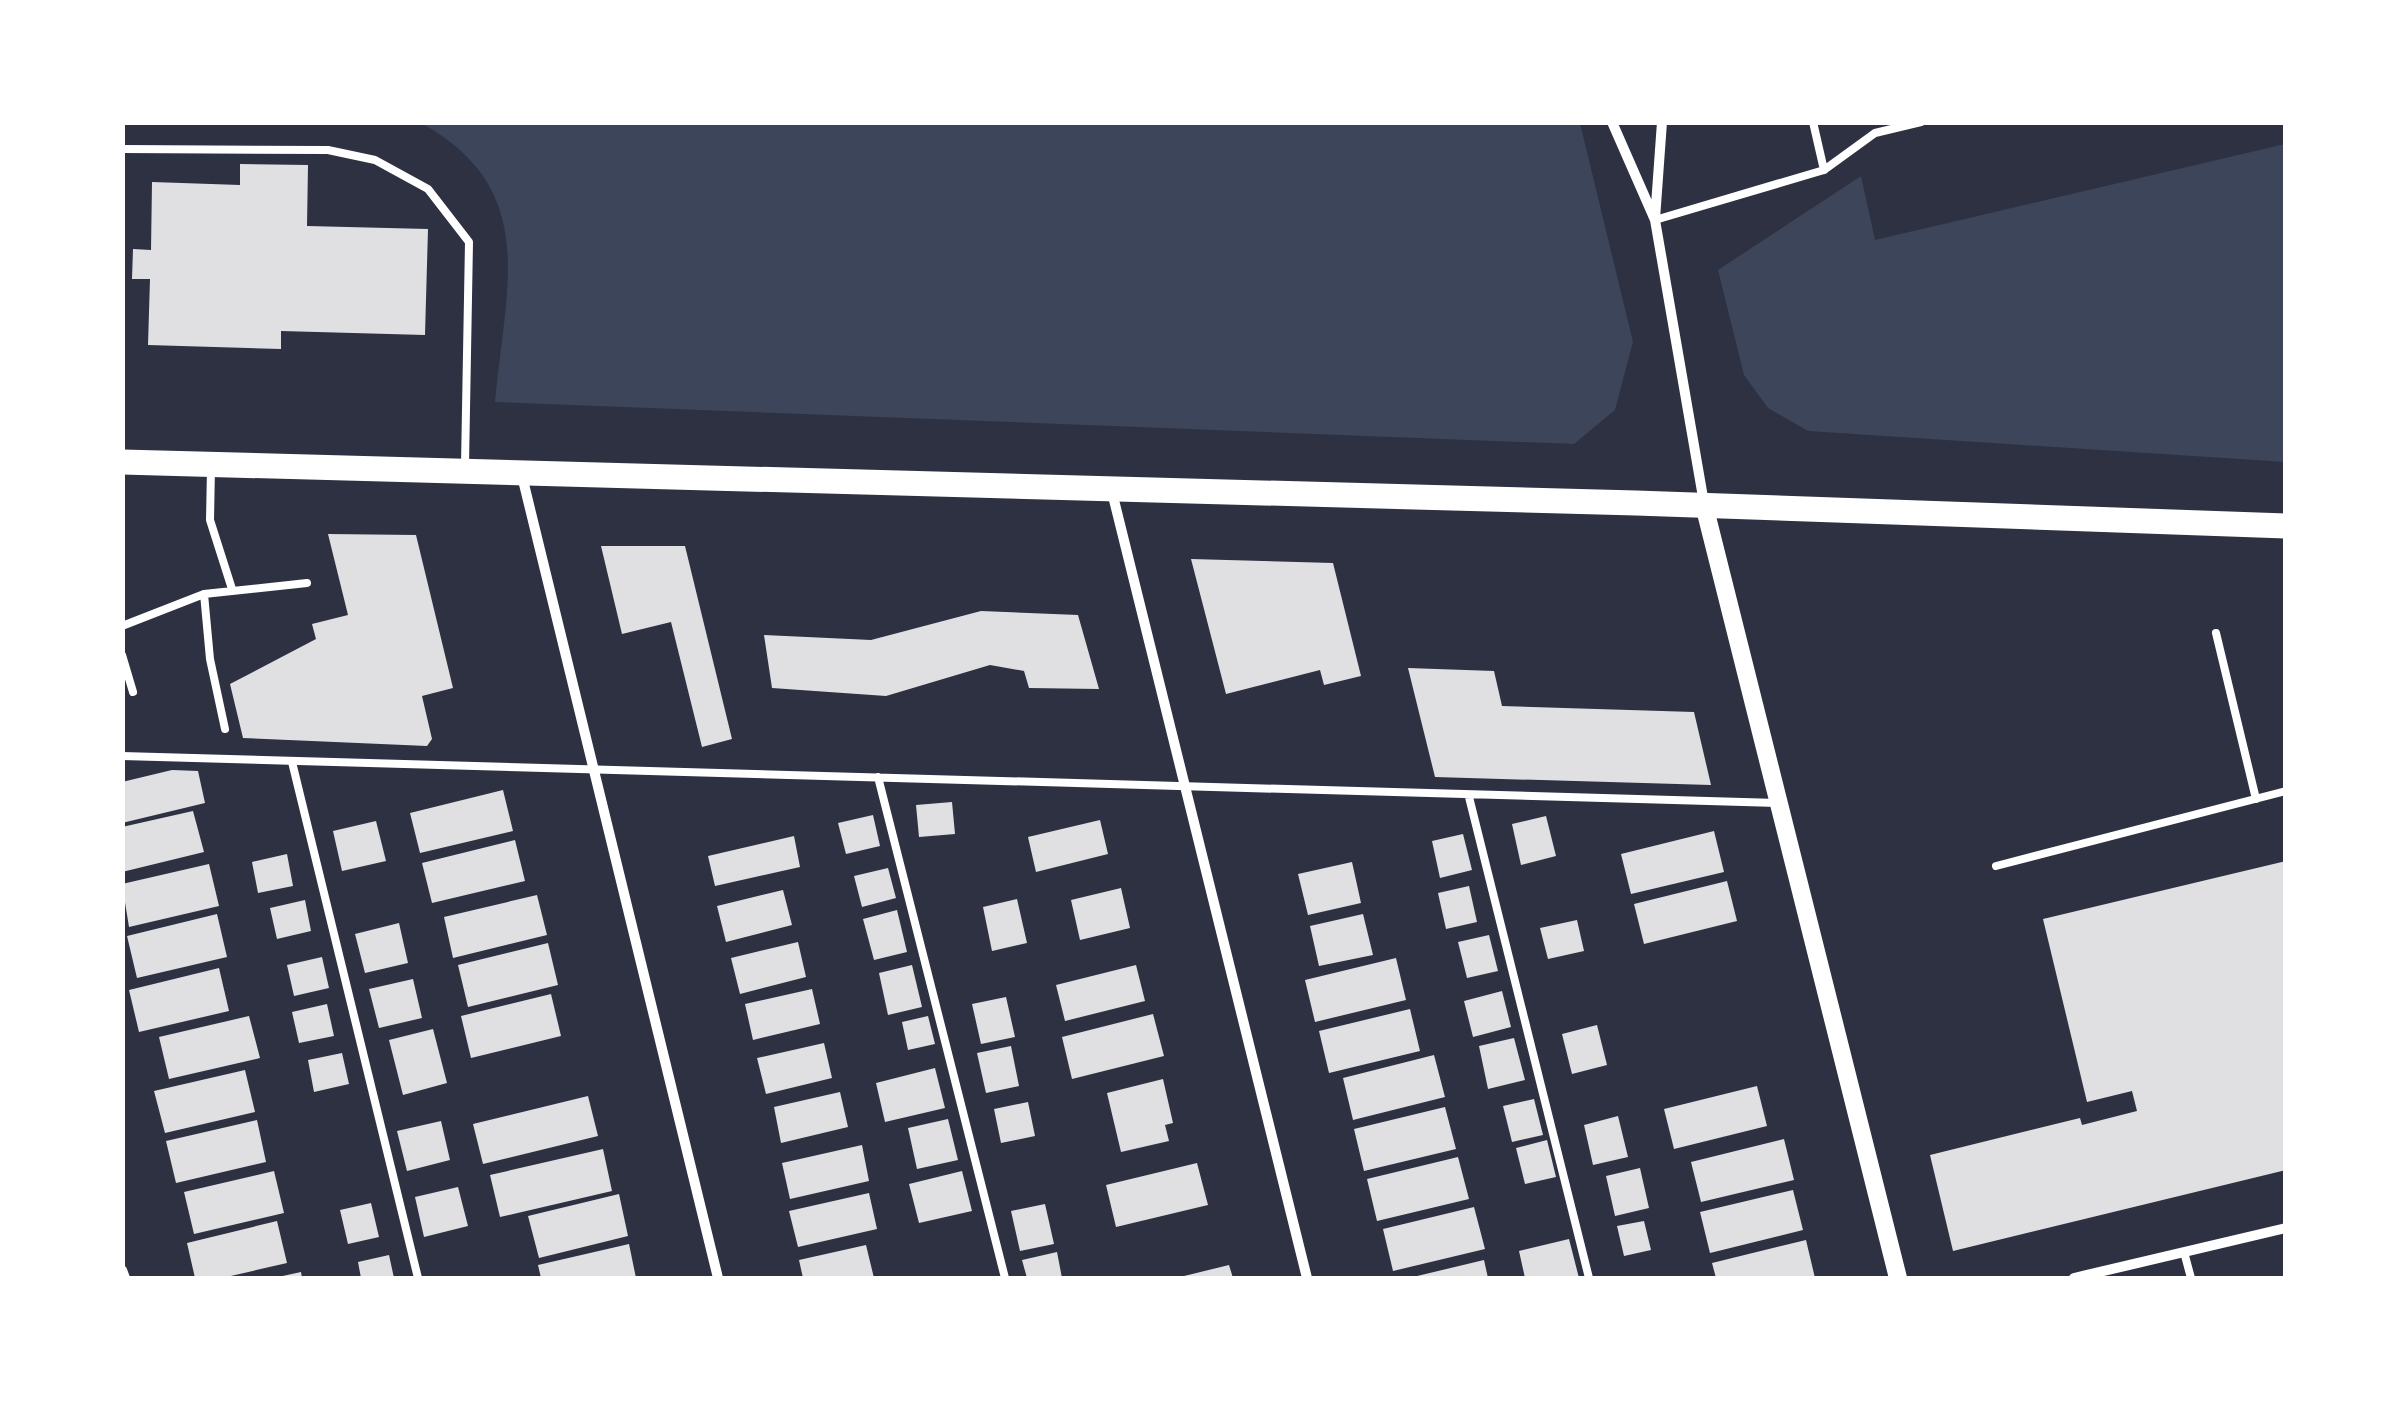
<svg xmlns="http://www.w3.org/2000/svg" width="2408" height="1401" font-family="Mulish,sans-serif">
	<rect width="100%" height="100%" fill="#2d3142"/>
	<path fill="#3c4559" d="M421 123H1580L1633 342 1615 410 1574 444 495 402C505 288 541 189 421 123Z
		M2285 144V462L1808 431 1768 408 1744 375 1718 270 1861 176 1875 240Z"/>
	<path fill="#e0e0e3" d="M240 164 308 165 307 226 428 229 425 335 281 331V349L148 345 150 279H132L133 249 151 250 152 182 240 185Z
		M328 534 416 535 453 688 422 696 432 739 427 746 243 738 230 684 316 639 312 624 348 615Z
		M601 546H685L732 739 702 747 671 622 622 634Z
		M1191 559 1333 563 1361 676 1324 685 1320 670 1226 694Z
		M981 611 1078 615 1099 689 1029 688 1024 671 990 665 886 696 772 688 764 635 871 640Z
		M1408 668 1494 671 1502 706 1694 712 1711 785 1435 777Z
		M172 770 198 771 205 803 122 823V782Z
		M503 790 513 831 420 853 410 813Z
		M952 802 955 834 919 837 916 805Z
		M193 811 204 852 122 872V827Z
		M873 815 880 846 846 854 838 823Z
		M1546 816 1556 856 1521 865 1512 824Z
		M1100 820 1108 854 1036 872 1028 837Z
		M376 821 386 861 342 871 333 831Z
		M1714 831 1724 872 1631 894 1621 854Z
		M1463 834 1472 870 1440 878 1432 841Z
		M794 836 800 867 715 886 708 856Z
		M515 840 525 881 432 903 422 863Z
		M287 854 293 886 258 893 252 862Z
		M2286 861V1170L1953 1251 1930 1155 2080 1118 2082 1125 2137 1111 2132 1091 2087 1102 2043 919Z
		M1352 862 1361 903 1308 915 1298 874Z
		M209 864 219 906 129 927 122 884Z
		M888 868 896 898 862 907 854 876Z
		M1727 881 1737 921 1644 944 1634 904Z
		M1469 886 1477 922 1446 929 1438 893Z
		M1121 888 1130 928 1080 940 1071 900Z
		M783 890 792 925 726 942 717 906Z
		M537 895 547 935 453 958 444 917Z
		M1017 899 1027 943 992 951 983 907Z
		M305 900 311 931 277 939 270 908Z
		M897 910 907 952 874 960 863 919Z
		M217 914 227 957 137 978 127 936Z
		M1363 914 1373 955 1319 966 1310 926Z
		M1577 920 1584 951 1548 959 1540 928Z
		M399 923 408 963 365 973 355 934Z
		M1489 935 1498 971 1467 978 1458 942Z
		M798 942 806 977 740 994 731 958Z
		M548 943 558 985 468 1007 458 965Z
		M322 957 329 988 294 996 287 965Z
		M1396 958 1406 1000 1315 1022 1305 980Z
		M912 965 922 1007 888 1015 879 973Z
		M1136 965 1145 1001 1065 1021 1056 985Z
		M219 968 229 1011 139 1032 129 990Z
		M413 979 422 1018 379 1028 369 989Z
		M812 989 820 1024 753 1040 745 1004Z
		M1502 991 1511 1027 1473 1037 1464 1001Z
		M551 994 561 1036 471 1058 461 1016Z
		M1006 997 1015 1037 981 1044 972 1004Z
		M327 1004 334 1036 299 1043 292 1012Z
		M1410 1009 1420 1051 1329 1073 1319 1031Z
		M1153 1014 1164 1056 1072 1079 1062 1037Z
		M249 1016 260 1058 169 1079 159 1037Z
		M928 1016 935 1044 908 1050 902 1022Z
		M1597 1025 1607 1065 1572 1074 1562 1034Z
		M433 1029 447 1083 403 1095 389 1040Z
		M1514 1038 1525 1080 1488 1089 1479 1046Z
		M824 1043 832 1078 766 1094 757 1058Z
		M1011 1046 1019 1086 986 1093 977 1053Z
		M342 1053 349 1084 314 1092 308 1060Z
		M1434 1055 1445 1097 1353 1120 1343 1078Z
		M935 1068 945 1108 885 1122 876 1083Z
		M245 1070 255 1112 165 1133 154 1091Z
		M1163 1079 1173 1123 1165 1125 1169 1141 1121 1152 1107 1093Z
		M1757 1086 1767 1126 1674 1149 1664 1109Z
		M840 1092 848 1127 781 1143 774 1107Z
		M588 1096 598 1136 483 1164 473 1124Z
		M1534 1099 1543 1135 1512 1142 1503 1106Z
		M1028 1102 1035 1136 1001 1143 994 1109Z
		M1445 1107 1456 1149 1364 1171 1354 1129Z
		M1618 1116 1628 1157 1593 1165 1584 1125Z
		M948 1119 958 1160 917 1169 908 1128Z
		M257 1120 266 1162 176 1183 166 1141Z
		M441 1121 450 1160 407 1171 397 1131Z
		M1784 1139 1794 1180 1701 1202 1691 1162Z
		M1547 1140 1556 1177 1525 1184 1516 1148Z
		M862 1145 869 1181 790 1199 782 1163Z
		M603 1149 612 1191 500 1217 490 1175Z
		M1458 1157 1469 1199 1377 1221 1367 1179Z
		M1197 1163 1208 1205 1116 1227 1106 1185Z
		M1640 1168 1649 1208 1615 1216 1606 1176Z
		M274 1171 284 1213 194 1234 184 1192Z
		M962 1171 972 1211 919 1223 909 1184Z
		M458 1187 468 1226 424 1237 415 1197Z
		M1793 1190 1803 1230 1710 1253 1700 1212Z
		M869 1193 877 1229 798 1247 789 1211Z
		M619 1194 628 1236 539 1258 528 1216Z
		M371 1203 379 1237 348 1244 340 1210Z
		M1045 1204 1054 1244 1020 1251 1011 1211Z
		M1474 1207 1485 1249 1393 1271 1383 1229Z
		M277 1221 287 1263 222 1278H195L187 1243Z
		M1644 1221 1651 1250 1624 1256 1617 1226Z
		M1569 1239 1579 1278H1525L1519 1251Z
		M1806 1240 1815 1278H1716L1712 1263Z
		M629 1244 636 1278H541L538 1265Z
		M866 1245 874 1278H803L799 1260Z
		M1057 1252 1062 1278H1027L1022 1260Z
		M389 1255 394 1278H361L358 1262Z
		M1484 1260 1488 1278H1413V1277Z
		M1229 1265 1233 1278H1180V1277Z
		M301 1272 302 1278H278V1277Z"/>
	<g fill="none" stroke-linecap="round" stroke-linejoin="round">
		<path stroke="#fff" stroke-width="8" d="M122 149 328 150 375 160 428 189 469 242 465 465
			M1824 170 1875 133 1921 122
			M1655 220 1824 170 1813 122
			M211 468 210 520 232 589
			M204 594 210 659 225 729
			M122 626 204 594 307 583
			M2216 633 2256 799
			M122 655 133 692
			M122 756 1778 803
			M292 762 418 1278
			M878 777 1005 1278
			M1469 797 1589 1278
			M1996 866 2286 791
			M2184 1252 2191 1278"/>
		<path stroke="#fff" stroke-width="10" d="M1612 122 1655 220 1704 503
			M1655 219 1662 122
			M522 476 718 1278
			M1111 488 1307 1278
			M122 1270 125 1278
			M2074 1278 2286 1228"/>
		<path stroke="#fff" stroke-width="18" d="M1704 505 1898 1278"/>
		<path stroke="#fff" stroke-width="25" d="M122 462 1636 503 2286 526"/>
	</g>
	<rect width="2408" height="1401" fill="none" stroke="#ffffff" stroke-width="250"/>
</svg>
